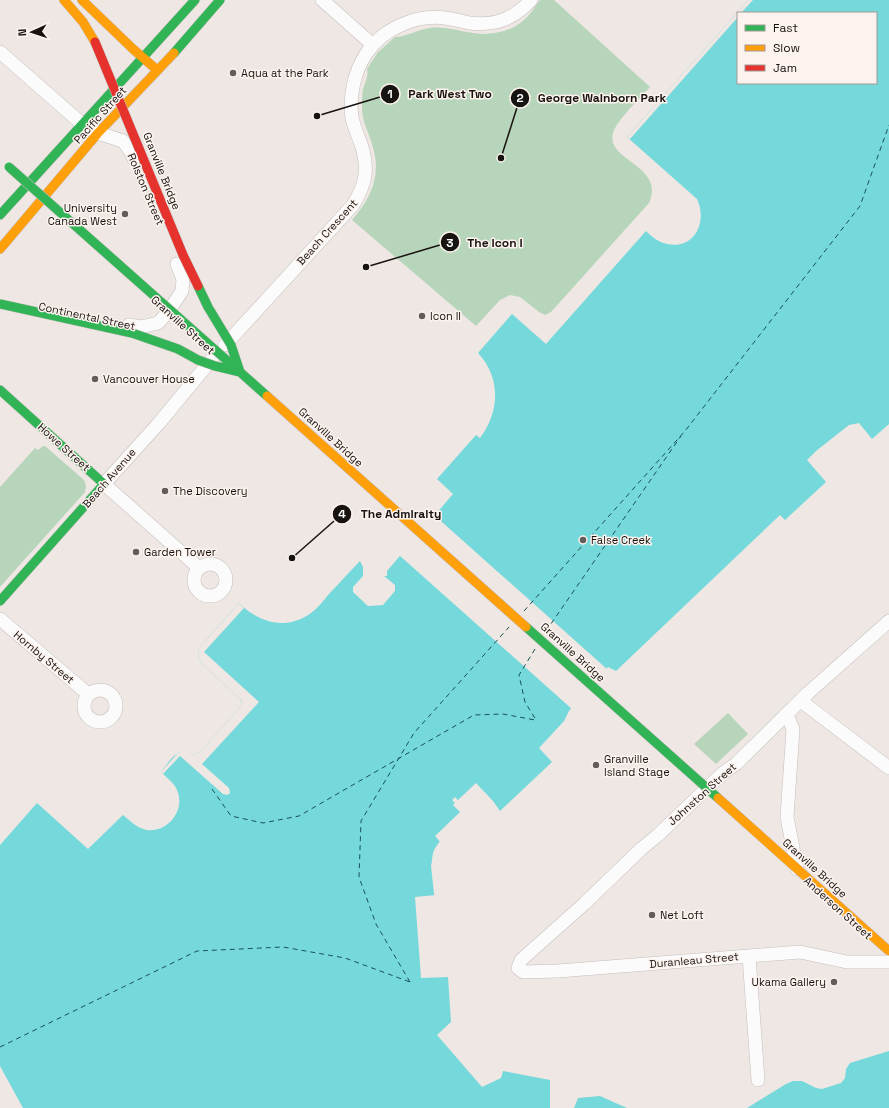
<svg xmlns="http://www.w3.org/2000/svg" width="889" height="1108" font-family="'Space Grotesk',sans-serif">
	<rect width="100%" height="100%" fill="#eee7e3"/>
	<path fill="#b7d5ba" d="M540 0H554L650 87C640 98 617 120 613 133 605 161 666 165 649 203L551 312 545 315 539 312 520 297 510 295 500 300 476 326 352 220C372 197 382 174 372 144 368 131 362 121 362 108 362 102 362 95 363 89 365 82 369 76 367 69L378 52 395 37C402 38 420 29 430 28 445 26 458 31 473 33 490 36 512 32 525 19 531 14 535 6 540 0Z
		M43 446H45L84 480 86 486 85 492 0 587V487L35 448 38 450Z
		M728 713 748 734 716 764 694 744Z"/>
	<path fill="#75d8db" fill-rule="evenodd" d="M748 0H889V424L872 439 859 423 849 425 816 451 807 460 826 482 785 520 780 515 616 671 608 667 591 684 569 711 564 721 539 748 552 762 500 811 493 801 487 802C471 814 439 835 433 853 432 857 432 862 431 866L442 967 448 977 451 1022 437 1035 482 1087 501 1078 503 1071 550 1080V1108H0V845L37 803 88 849 123 815C130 821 137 828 147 830 169 833 187 808 176 788 173 782 166 777 161 772 171 760 177 745 194 755L200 752 241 706 242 703 240 699 201 663 198 655 199 648 239 603C259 623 286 631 311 613 318 608 323 601 328 595 339 584 349 572 360 561L363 567V576H387V571L453 494 437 479 476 435 480 438C500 412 501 377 478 353L512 314 546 344 646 231C652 237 658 242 667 244 694 250 708 222 697 199L627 137ZM738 13H876V83H738Z
		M889 1051V1108H747L786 1084 793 1081H802L816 1088 822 1089 841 1083 845 1078 846 1069 850 1063Z
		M600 1096 627 1108H574L578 1098Z"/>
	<path fill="#eee7e3" d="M748 0H753L741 13H738V17L630 139 627 137Z
		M433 514 608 670 592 685 573 710 399 555Z
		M363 567H365V574H383L384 576 395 585V591L383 605 368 606 353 592V587L363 576Z
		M239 603 244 608 204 652 259 702 202 764 229 788 230 793 227 795 223 794 180 756 163 774 161 772 177 754 182 751H187L194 755 200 752 241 706 242 702 240 699 201 663 198 655 199 648Z
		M476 783 493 801 491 804H487L446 837 441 843 435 836 460 812 453 805 455 803 452 800 455 797 458 800Z
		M436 895 444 967 450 977 421 978 415 897Z
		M0 1066 23 1108H0Z"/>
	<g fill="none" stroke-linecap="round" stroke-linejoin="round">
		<path stroke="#175355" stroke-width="1" stroke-dasharray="5 4" stroke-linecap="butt" d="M524 611 685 431 860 206 889 125
			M546 631 681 436
			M535 649 519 675 525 702 536 720
			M212 789 231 816 263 823 299 816 474 715 503 714 535 720
			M410 982 376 924 359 877 361 821 414 733 509 627
			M0 1047 197 951 283 947 345 958 410 982"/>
		<defs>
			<path id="street" d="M322 0 373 45
				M0 52 82 124 98 133 123 141 131 152 134 159
				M129 325 141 327 158 323 168 312 182 291 183 279 177 264
				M225 345 353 205C366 184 369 168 361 144 358 136 354 127 352 118 349 97 354 72 366 54 382 29 416 14 445 18 453 19 461 21 469 23 495 26 514 19 531 0
				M194 580a16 16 0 1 1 32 0a16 16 0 1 1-32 0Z
				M199 568 104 484 159 423 212 359
				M0 619 88 694
				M889 621 808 693 737 763 723 773 658 835 641 849 584 904 521 960 518 968 523 972 558 971 800 952 847 962H889
				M84 706a16 16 0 1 1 32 0a16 16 0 1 1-32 0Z
				M801 701 889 768
				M787 715 793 729 787 817 797 869
				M749 956 758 1080"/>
			<path id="fast" d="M174 53 220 0
				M0 215 195 0
				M0 390 104 484 0 601"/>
			<path id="slow" d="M64 0 83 22 95 42
				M82 0 133 49 157 70
				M0 249 98 133 174 53"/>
		</defs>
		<use href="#street" stroke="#c4bebc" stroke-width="14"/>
		<use href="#fast" stroke="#c4bebc" stroke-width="10"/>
		<use href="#slow" stroke="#c4bebc" stroke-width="10"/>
		<use href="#street" stroke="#fcfbfb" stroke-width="13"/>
		<use href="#fast" stroke="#30b455" stroke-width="9"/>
		<use href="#slow" stroke="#ff9f0a" stroke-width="9"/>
		<defs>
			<path id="fast-bridge" d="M9 167 240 372
				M198 286 208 307 231 345 240 372
				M0 304 132 333 178 349 198 360 215 366 240 372 267 396
				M526 627 718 798"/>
			<path id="slow-bridge" d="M267 396 526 627
				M718 798 889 951"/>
			<path id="jam-bridge" d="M95 42 183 255 198 286"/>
		</defs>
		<use href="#fast-bridge" stroke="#c4bebc" stroke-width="10" stroke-linecap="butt"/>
		<use href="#slow-bridge" stroke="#c4bebc" stroke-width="10" stroke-linecap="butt"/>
		<use href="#jam-bridge" stroke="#c4bebc" stroke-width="10" stroke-linecap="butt"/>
		<use href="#fast-bridge" stroke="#30b455" stroke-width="9"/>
		<use href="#slow-bridge" stroke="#ff9f0a" stroke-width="9"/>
		<use href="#jam-bridge" stroke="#e5322d" stroke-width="9"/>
	</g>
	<g fill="#625d5a" stroke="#fdf3ee" stroke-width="1.5">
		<circle cx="233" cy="73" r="4"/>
		<circle cx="125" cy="214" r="4"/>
		<circle cx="422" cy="316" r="4"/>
		<circle cx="95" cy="379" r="4"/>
		<circle cx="165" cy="491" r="4"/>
		<circle cx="583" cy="540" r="4"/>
		<circle cx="136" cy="552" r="4"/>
		<circle cx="596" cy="765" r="4"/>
		<circle cx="652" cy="915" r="4"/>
		<circle cx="834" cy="982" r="4"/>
	</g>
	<g text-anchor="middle" stroke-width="3" stroke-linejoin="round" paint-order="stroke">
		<g font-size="11" fill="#171311" stroke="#fdf3ee" text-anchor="start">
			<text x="241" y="77">Aqua at the Park</text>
			<text x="117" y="212" text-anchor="end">University<tspan x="117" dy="13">Canada West</tspan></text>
			<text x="430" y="320">Icon II</text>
			<text x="103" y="383">Vancouver House</text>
			<text x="173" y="495">The Discovery</text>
			<text x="591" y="544">False Creek</text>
			<text x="144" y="556">Garden Tower</text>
			<text x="604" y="763">Granville<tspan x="604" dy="13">Island Stage</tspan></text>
			<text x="660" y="919">Net Loft</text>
			<text x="826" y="986" text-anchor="end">Ukama Gallery</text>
		</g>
		<g font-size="11" fill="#171311" stroke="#fdf3ee">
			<text transform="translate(100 115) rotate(-48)" y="4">Pacific Street</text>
			<text transform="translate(162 171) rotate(68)" y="4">Granville Bridge</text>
			<text transform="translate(146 189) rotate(67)" y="4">Rolston Street</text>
			<text transform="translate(327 232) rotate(-48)" y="4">Beach Crescent</text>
			<text transform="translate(87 316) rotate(12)" y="4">Continental Street</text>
			<text transform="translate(183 325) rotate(42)" y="4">Granville Street</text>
			<text transform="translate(331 437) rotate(42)" y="4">Granville Bridge</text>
			<text transform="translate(64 447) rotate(42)" y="4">Howe Street</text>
			<text transform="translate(109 478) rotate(-49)" y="4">Beach Avenue</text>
			<text transform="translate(573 652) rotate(42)" y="4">Granville Bridge</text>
			<text transform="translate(44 657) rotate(40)" y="4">Hornby Street</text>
			<text transform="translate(702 794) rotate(-42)" y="4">Johnston Street</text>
			<text transform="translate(815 868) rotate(42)" y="4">Granville Bridge</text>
			<text transform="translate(838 908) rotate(42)" y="4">Anderson Street</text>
			<text transform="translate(694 960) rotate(-5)" y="4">Duranleau Street</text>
		</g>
	</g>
	<path fill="none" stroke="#171311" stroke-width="1.5" d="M317 116L390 94M501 158L520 98M366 267L450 242M292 558L342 514"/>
	<g fill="#171311" stroke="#fdf3ee" stroke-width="1.5">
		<circle cx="317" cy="116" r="4"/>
		<circle cx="501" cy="158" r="4"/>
		<circle cx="366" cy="267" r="4"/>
		<circle cx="292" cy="558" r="4"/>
		<circle cx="390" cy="94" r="10"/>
		<circle cx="520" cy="98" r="10"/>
		<circle cx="450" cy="242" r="10"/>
		<circle cx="342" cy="514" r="10"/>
	</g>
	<g font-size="12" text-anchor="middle" font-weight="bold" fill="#fff">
		<text x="390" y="98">1</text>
		<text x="520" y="102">2</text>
		<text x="450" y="247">3</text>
		<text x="342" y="518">4</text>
	</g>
	<g font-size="12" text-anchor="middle" font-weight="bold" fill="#171311" stroke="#fdf3ee" stroke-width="3" stroke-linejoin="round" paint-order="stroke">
		<text x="450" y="98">Park West Two</text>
		<text x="602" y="102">George Wainborn Park</text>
		<text x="495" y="247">The Icon I</text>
		<text x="401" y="518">The Admiralty</text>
	</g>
	<rect x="737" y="12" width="140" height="72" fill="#fdf3ee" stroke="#a19996"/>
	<rect x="745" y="25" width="20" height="6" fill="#30b455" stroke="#a19996"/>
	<text x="773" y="32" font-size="12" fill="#171311">Fast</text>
	<rect x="745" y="45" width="20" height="6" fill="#ff9f0a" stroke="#a19996"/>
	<text x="773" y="52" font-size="12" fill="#171311">Slow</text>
	<rect x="745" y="65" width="20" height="6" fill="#e5322d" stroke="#a19996"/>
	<text x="773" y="72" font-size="12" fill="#171311">Jam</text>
	<g transform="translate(32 32) rotate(267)" stroke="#fdf3ee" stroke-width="3" paint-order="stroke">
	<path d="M0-3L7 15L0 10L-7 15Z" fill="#171311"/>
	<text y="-6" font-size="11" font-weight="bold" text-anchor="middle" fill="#171311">N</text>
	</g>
</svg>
